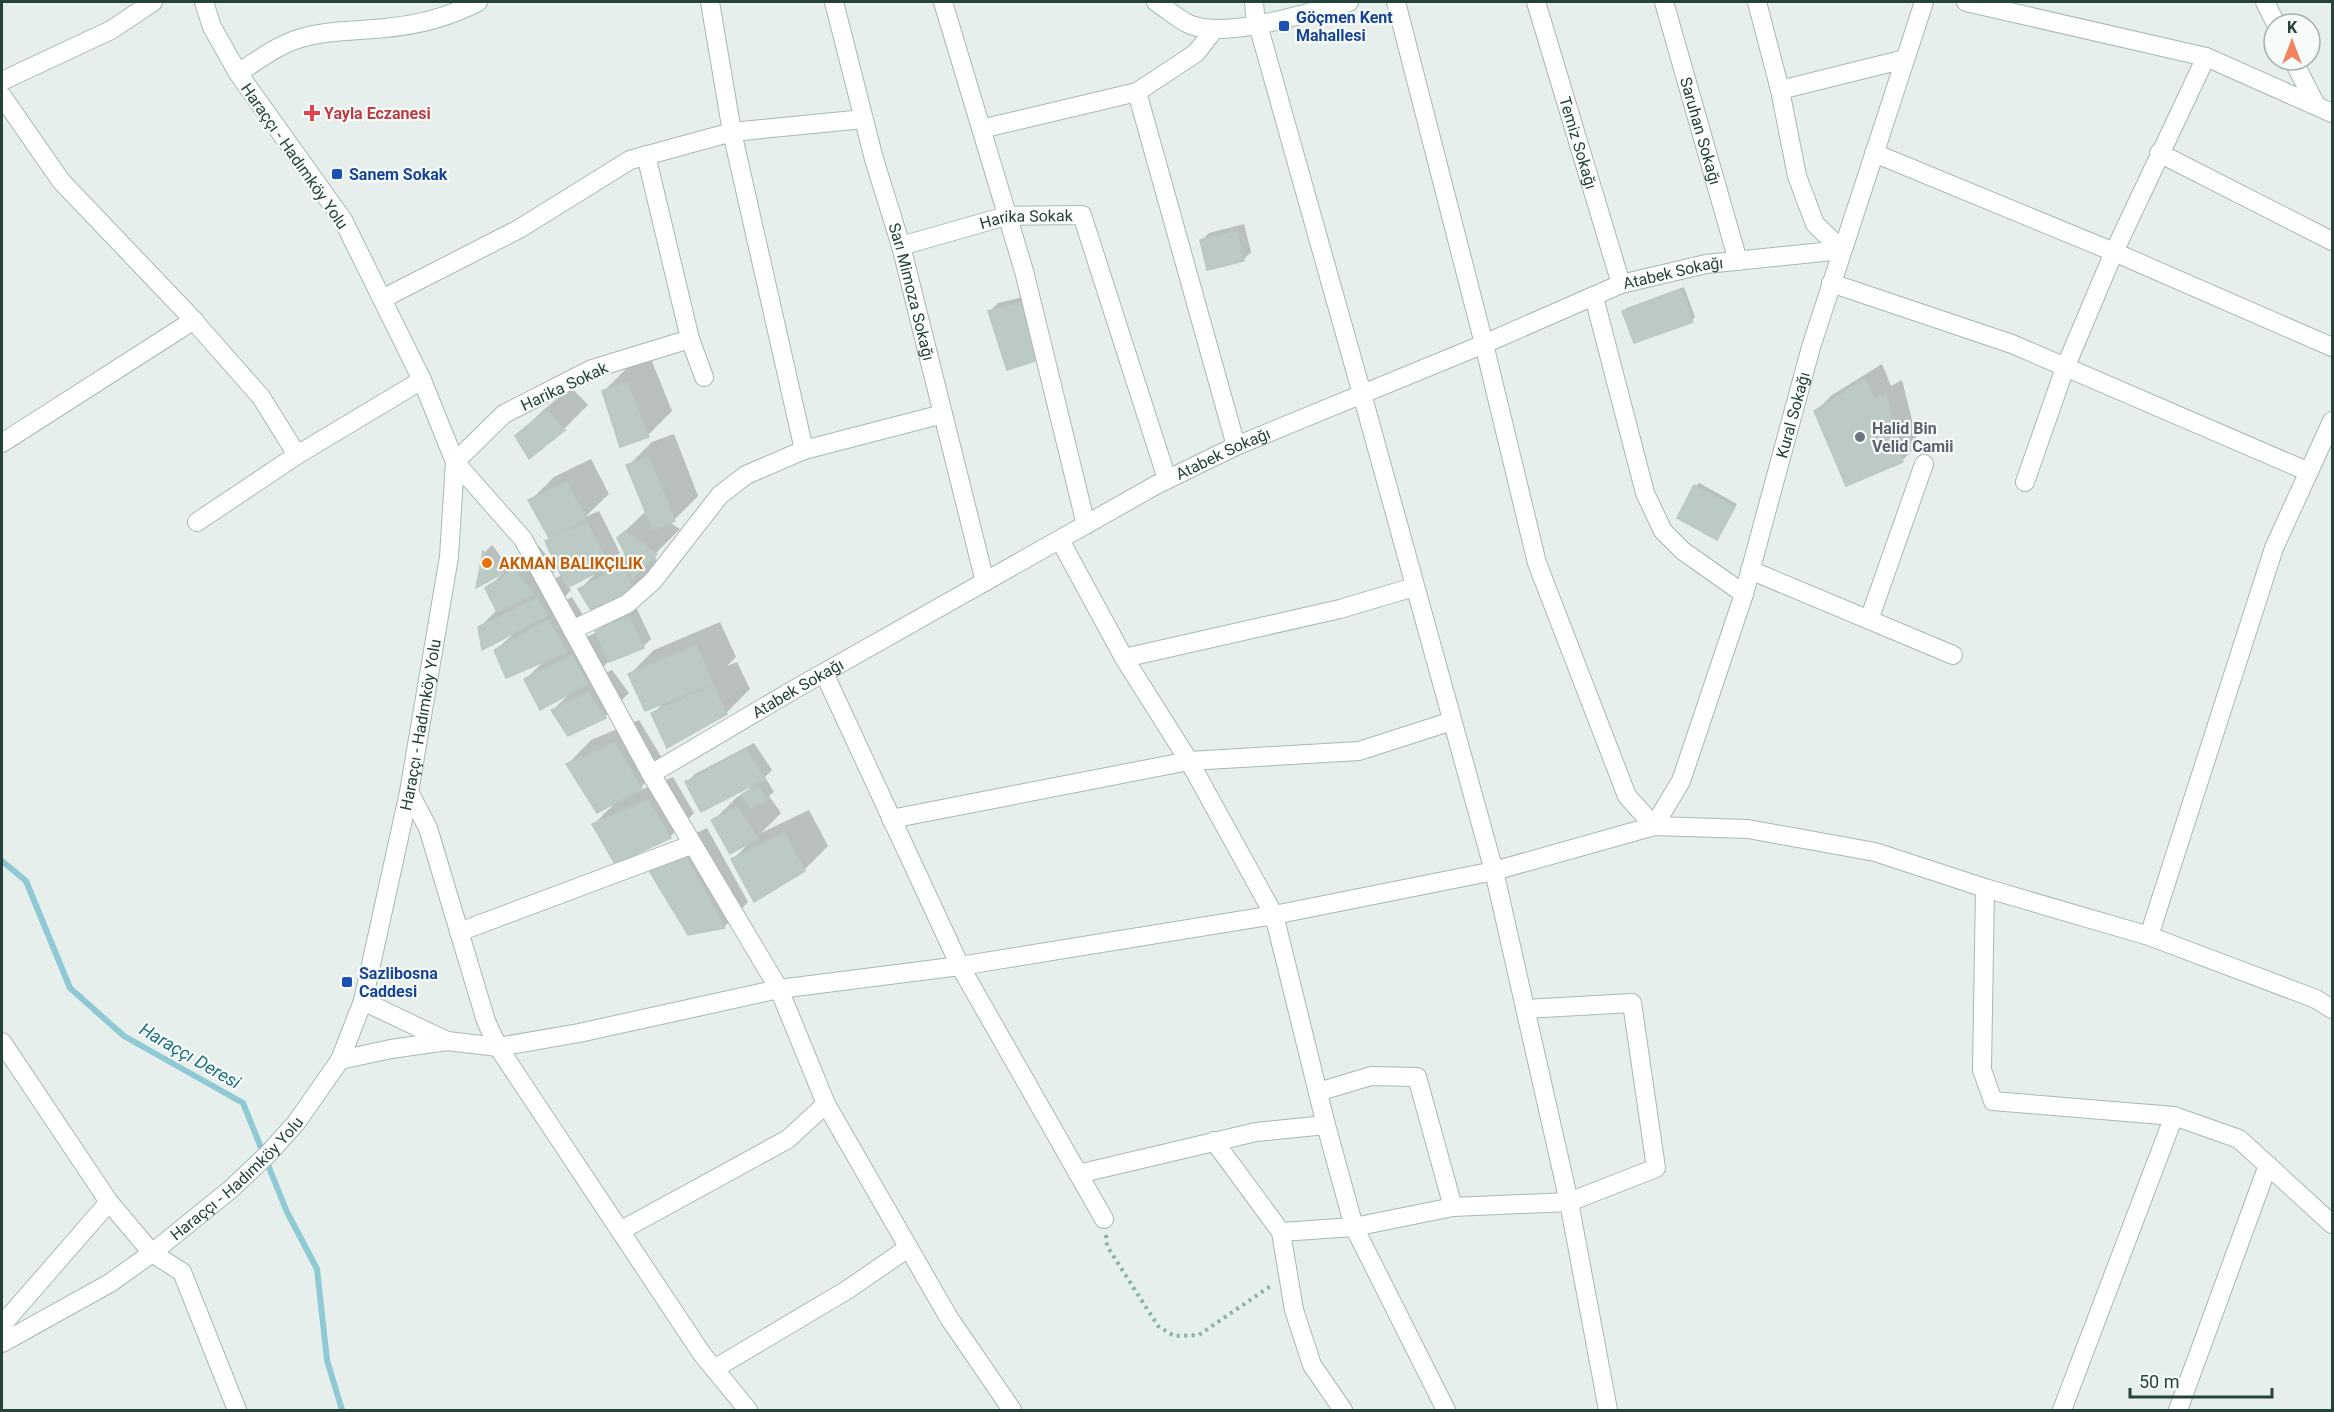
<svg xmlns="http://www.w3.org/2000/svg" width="2334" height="1412" font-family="Roboto,sans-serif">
	<rect width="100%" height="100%" fill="#e6efeb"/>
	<path fill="#0003" d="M1244 224 1251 252 1243 260 1201 241 1209 233Z
		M1684 287 1695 317 1692 320 1623 311 1627 308Z
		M1031 295 1048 350 990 311 998 303Z
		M651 359 672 411 648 435 604 391 628 367Z
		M1882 364 1891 386 1902 380 1918 444 1902 461 1815 412 1832 395Z
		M571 387 588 405 564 429 530 457 517 436 541 412Z
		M674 434 698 496 674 520 669 522 680 529 654 555 659 565 635 588 580 589 599 570 568 586 571 590 557 605 572 597 590 627 576 642 597 632 604 623 637 609 651 639 643 647 609 661 590 680 612 670 629 693 605 717 553 710 571 692 526 679 545 660 496 650 514 633 479 628 498 609 487 589 504 572 478 585 485 552 492 545 509 567 539 546 557 569 543 584 562 575 547 541 550 538 530 501 554 477 591 459 609 494 585 517 599 511 620 553 613 560 626 553 618 538 646 511 628 466 652 442Z
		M1699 483 1737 504 1717 538 1696 486Z
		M720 622 736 657 727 666 737 662 750 689 726 713 653 714 665 701 630 674 654 650Z
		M639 720 665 763 636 792 673 777 694 813 670 837 616 862 594 824 617 801 568 764 591 740Z
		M754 743 772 770 765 777 774 792 769 796 781 813 761 833 809 810 828 846 804 870 733 859 751 841 713 821 737 797 746 792 754 784 687 782 695 774Z
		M707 828 748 902 725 926 689 933 673 844Z"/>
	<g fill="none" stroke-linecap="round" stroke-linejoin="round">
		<path stroke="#8ec9d4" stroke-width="6" d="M2 861 26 881 70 988 124 1036 243 1103 287 1212 317 1269 327 1360 342 1410"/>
	</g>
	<path fill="#bbcac4" stroke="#b8c9c2" stroke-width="1.5" d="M1237 231 1244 261 1207 270 1200 240Z
		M1681 289 1693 322 1634 343 1622 311Z
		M1023 302 1041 359 1007 370 988 311Z
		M1865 379 1875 400 1886 394 1903 462 1846 486 1814 411Z
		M627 382 649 437 620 447 602 391Z
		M546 410 565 430 529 459 515 436Z
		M649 457 675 521 653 530 626 465Z
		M567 482 586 519 549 538 528 500Z
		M1694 485 1735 507 1717 540 1677 518Z
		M587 522 609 566 567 588 545 541Z
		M625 531 657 554 632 579 627 558 617 538Z
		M483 551 501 574 476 588Z
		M621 566 636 590 592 612 578 589Z
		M514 569 534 594 497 612 485 588Z
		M537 598 548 615 482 650 478 627Z
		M629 616 644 648 609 662 595 631Z
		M548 620 567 652 506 678 494 650Z
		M696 645 713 683 645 711 628 674Z
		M572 655 588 684 540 710 524 679Z
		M713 685 727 714 667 748 651 713Z
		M588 693 606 718 568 736 551 710Z
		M614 743 642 788 597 813 566 764Z
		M746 749 765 779 701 812 685 782Z
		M757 785 767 800 750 808 741 795Z
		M648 800 671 838 615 864 592 824Z
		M737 807 758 838 730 854 711 820Z
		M784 832 805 871 754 902 731 859Z
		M683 851 725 928 688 935 647 867Z"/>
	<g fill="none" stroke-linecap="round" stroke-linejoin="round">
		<defs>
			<g id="street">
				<path d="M710 2 732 132 804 450"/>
				<path id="s1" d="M834 2 874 159 901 246 985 582"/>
				<path d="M943 2 1024 271 1086 525"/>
				<path d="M1254 2 1255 14 1362 394 1494 871 1569 1202 1608 1410"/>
				<path id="s2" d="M1396 2 1484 344 1537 563 1627 796 1654 826 1681 781 1744 594 1811 347 1924 2"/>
				<path id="s3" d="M1536 2 1621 284"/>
				<path id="s4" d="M1664 2 1738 261"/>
				<path d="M1757 2 1780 90 1797 176 1815 224 1842 250"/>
				<path d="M1966 2 2206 57 2332 113"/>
				<path d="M2265 2 2276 24"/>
				<path d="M1214 30 1196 53 1137 92 1236 446"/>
				<path d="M2293 60 2315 103"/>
				<path d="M2 81 111 30 153 2"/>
				<path d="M1780 90 1905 59"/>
				<path d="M2 96 61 181 186 312 261 397 297 455"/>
				<path d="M981 129 1137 92"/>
				<path d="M1874 153 2114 252 2332 347"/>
				<path d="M2159 153 2332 241"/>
				<path d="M646 155 690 339 704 377"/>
				<path id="s5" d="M901 246 1006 216 1082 215 1167 479"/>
				<path d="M1831 283 2012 344 2309 472"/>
				<path d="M1594 297 1645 493 1663 531 1683 551 1744 594"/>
				<path d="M382 299 519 229 630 160 732 132 864 119"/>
				<path d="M690 339 592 369 504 414 455 462 523 539 651 774 779 989 826 1104 949 1318 1012 1410"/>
				<path d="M2 443 194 320"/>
				<path d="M2025 482 2065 368 2114 252 2206 57"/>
				<path d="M197 522 297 455 422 380"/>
				<path d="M1060 540 1124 658 1189 761 1274 915 1326 1125 1354 1227 1446 1410"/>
				<path d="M1750 570 1953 655"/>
				<path d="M1869 620 1924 464"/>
				<path d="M572 630 627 604 653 581 720 495 746 475 804 450 943 414"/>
				<path d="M1124 658 1340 609 1414 587"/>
				<path d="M824 673 960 966 1104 1219"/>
				<path id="s6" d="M651 774 795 689 1156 485 1236 446 1484 344 1621 284 1706 264 1842 250"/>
				<path d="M409 792 428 828 486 1021 498 1047 702 1354 748 1410"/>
				<path d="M891 819 1189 761 1359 751 1452 721"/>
				<path d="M1985 888 1982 1070 1993 1101 2174 1116 2239 1139 2332 1224"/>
				<path d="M459 932 691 845"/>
				<path d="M2149 936 2274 548 2332 421"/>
				<path d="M447 1041 498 1047 579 1033 779 989 960 966 1274 915 1494 871 1654 826 1748 829 1875 852 1985 888 2149 936 2316 999 2332 1009"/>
				<path d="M2 1042 109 1202 152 1253"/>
				<path d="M340 1060 391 1049 447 1041 363 1001"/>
				<path d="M1318 1092 1371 1076 1417 1077 1453 1207"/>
				<path d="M1214 1141 1281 1232 1294 1310 1312 1365 1343 1410"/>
				<path d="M1078 1174 1256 1132 1326 1125"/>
				<path d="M620 1231 788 1139 826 1104"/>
				<path d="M1281 1232 1354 1227 1453 1207 1569 1202 1656 1168 1632 1003 1525 1009"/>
				<path d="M2 1325 109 1202"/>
				<path d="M714 1369 847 1290 908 1248"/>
				<path d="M2062 1410 2174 1116"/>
				<path d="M2178 1410 2268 1165"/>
			</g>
			<g id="secondary">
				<path d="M1156 2C1167 9 1179 20 1191 25 1230 39 1308 12 1349 2"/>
				<path d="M238 73C257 61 276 46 298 39 325 30 357 31 385 28 418 25 449 17 478 2"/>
				<path d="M152 1253 182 1272 237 1410"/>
				<path id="s7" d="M2 1343 110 1283 152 1253 231 1189 268 1154 296 1123 340 1060 363 1001 409 792 449 557 455 462 422 380 343 220 238 73 212 27 204 2"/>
			</g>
		</defs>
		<use href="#street" stroke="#a8b8b2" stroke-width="20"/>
		<use href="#secondary" stroke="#a4bbb3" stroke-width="20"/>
		<path stroke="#86b3a5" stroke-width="4" stroke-dasharray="3 4.5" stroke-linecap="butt" d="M1106 1235 1107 1246 1158 1326 1174 1336 1199 1335 1272 1285"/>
		<use href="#street" stroke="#fff" stroke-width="18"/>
		<use href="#secondary" stroke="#fff" stroke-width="18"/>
	</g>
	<g fill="#1a4fb4" stroke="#f7fbf9" stroke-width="2">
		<rect x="1278" y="20" width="12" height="12" rx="3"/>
		<rect x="331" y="168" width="12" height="12" rx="3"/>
		<rect x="341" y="976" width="12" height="12" rx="3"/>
	</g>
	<path fill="#e0444e" stroke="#f7fbf9" stroke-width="2" d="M309 104h6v6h6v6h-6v6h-6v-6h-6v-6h6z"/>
	<circle fill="#6b7280" stroke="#f7fbf9" stroke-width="2" cx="1860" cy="437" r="6"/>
	<circle fill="#e8710a" stroke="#f7fbf9" stroke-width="2" cx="487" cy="563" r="6"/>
	<g text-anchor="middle" stroke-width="4.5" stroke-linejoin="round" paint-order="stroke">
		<g font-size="16" font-weight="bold" fill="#164399" stroke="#f7fbf9" text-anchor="start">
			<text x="1296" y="23">Göçmen Kent<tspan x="1296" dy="18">Mahallesi</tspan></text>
			<text x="349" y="180">Sanem Sokak</text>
			<text x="359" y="979">Sazlibosna<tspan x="359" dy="18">Caddesi</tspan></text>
		</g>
		<g font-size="16" font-weight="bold" fill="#be3a42" stroke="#f7fbf9" text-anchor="start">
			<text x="324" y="119">Yayla Eczanesi</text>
		</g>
		<g font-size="16" fill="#24423a" stroke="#f7fbf9">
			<text dy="6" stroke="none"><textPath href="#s4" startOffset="134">Saruhan Sokağı</textPath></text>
			<text dy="6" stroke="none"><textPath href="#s3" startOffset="147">Temiz Sokağı</textPath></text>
			<text transform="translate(295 156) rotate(55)" y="6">Haraççı - Hadımköy Yolu</text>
			<text dy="6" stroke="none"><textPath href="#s5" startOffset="129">Harika Sokak</textPath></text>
			<text dy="6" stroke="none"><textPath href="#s6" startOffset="1142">Atabek Sokağı</textPath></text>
			<text dy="6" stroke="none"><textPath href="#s1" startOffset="300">Sarı Mimoza Sokağı</textPath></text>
			<text transform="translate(564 386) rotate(-25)" y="6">Harika Sokak</text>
			<text dy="6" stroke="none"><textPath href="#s2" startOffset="1304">Kural Sokağı</textPath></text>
			<text dy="6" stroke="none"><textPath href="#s6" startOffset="656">Atabek Sokağı</textPath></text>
			<text dy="6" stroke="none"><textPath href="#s6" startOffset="170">Atabek Sokağı</textPath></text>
			<text dy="6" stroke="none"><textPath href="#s7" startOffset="792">Haraççı - Hadımköy Yolu</textPath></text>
			<text dy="6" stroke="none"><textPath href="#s7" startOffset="288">Haraççı - Hadımköy Yolu</textPath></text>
		</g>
		<g font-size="16" font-weight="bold" fill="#5b616d" stroke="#f7fbf9" text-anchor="start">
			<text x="1872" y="434">Halid Bin<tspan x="1872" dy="18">Velid Camii</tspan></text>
		</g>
		<g font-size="16" font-weight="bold" fill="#c56008" stroke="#f7fbf9" text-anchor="start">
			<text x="499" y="569">AKMAN BALIKÇILIK</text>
		</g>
		<g font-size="18" font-style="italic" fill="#1c6f80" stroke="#f7fbf9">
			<text transform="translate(190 1056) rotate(30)" y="6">Haraççı Deresi</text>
		</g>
	</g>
	<rect width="2334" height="1412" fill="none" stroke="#24423a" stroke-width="6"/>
	<g transform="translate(2292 42)"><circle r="28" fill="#f7fbf9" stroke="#a3b1ad" stroke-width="1.5"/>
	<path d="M0-4.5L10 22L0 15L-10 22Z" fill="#f4845f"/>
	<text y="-9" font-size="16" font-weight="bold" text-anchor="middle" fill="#24423a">K</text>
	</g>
	<path d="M2130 1388v9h142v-9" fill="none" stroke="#24423a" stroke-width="3"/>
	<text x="2139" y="1388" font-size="18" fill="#24423a" stroke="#f7fbf9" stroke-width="4.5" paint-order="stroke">50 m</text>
</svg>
